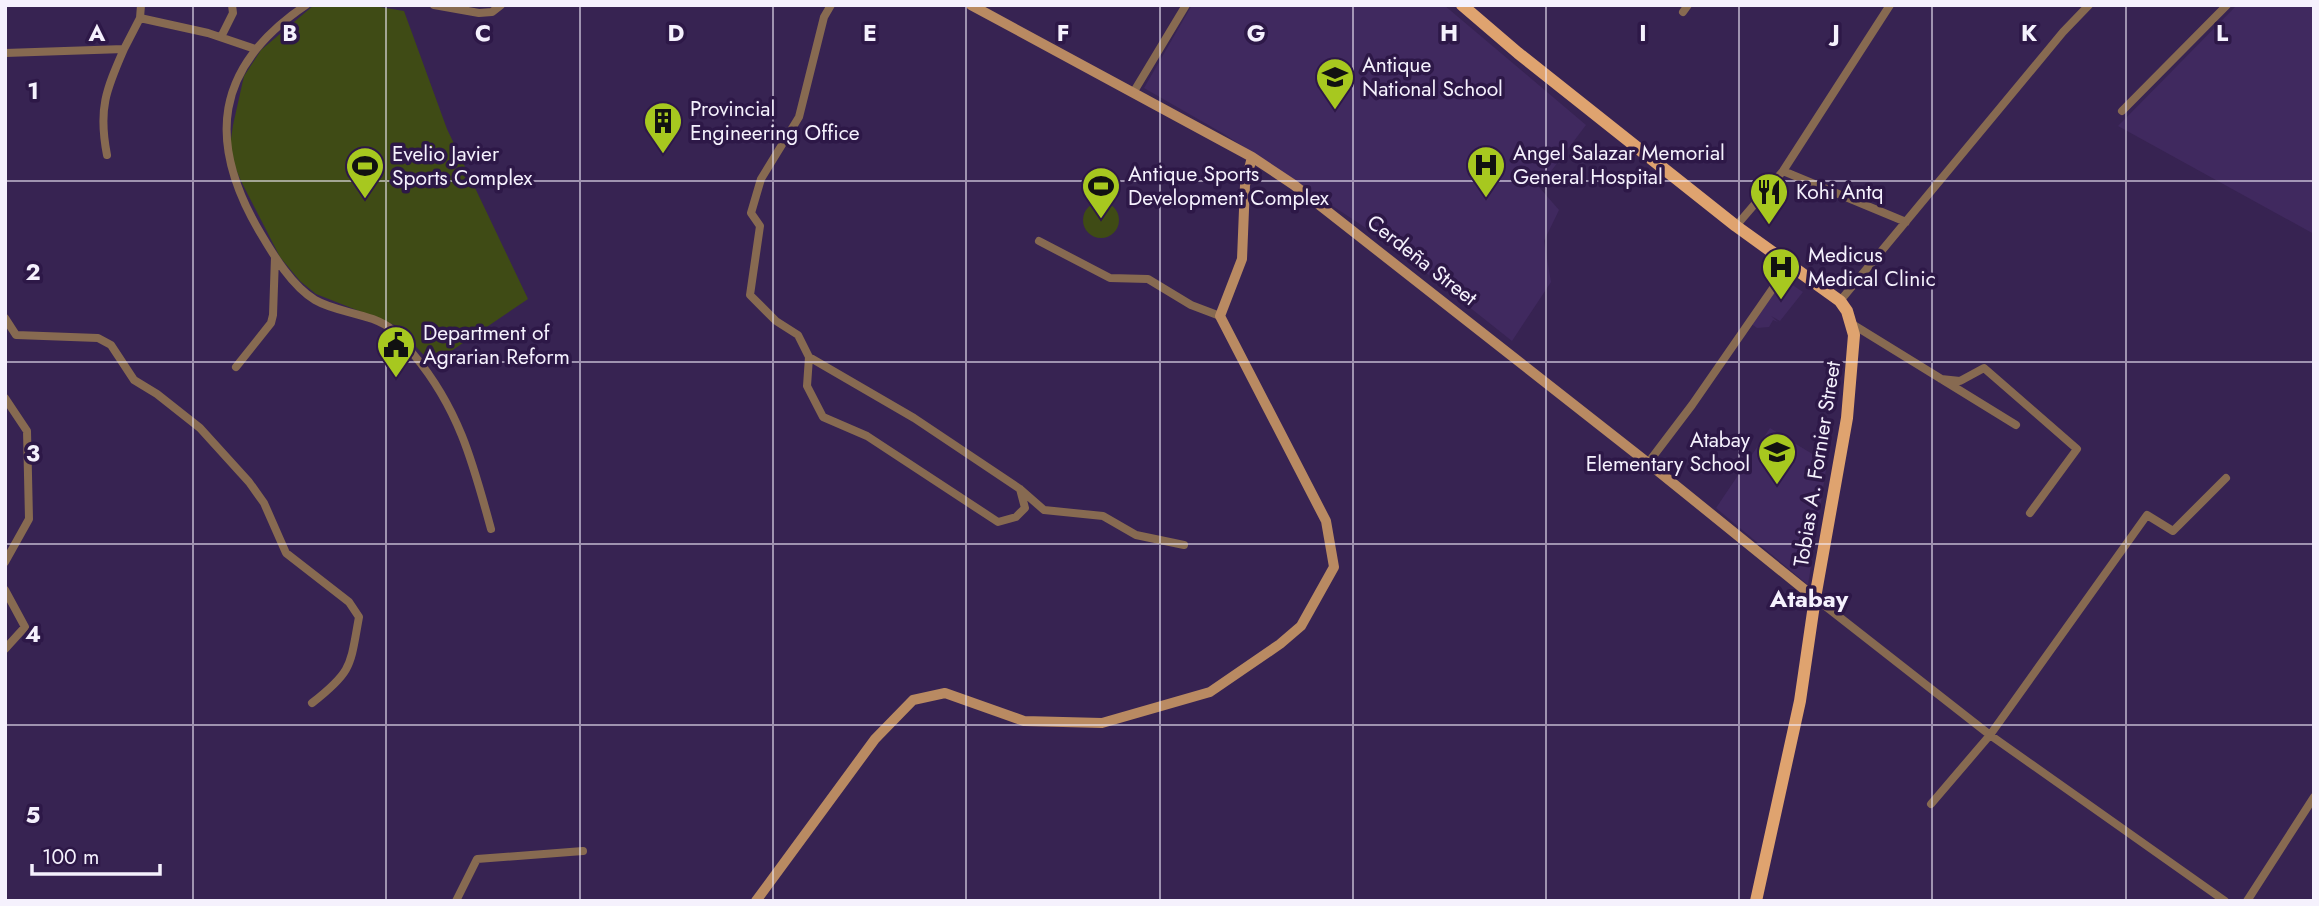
<svg xmlns="http://www.w3.org/2000/svg" width="2319" height="906" font-family="Jost,sans-serif">
	<rect width="100%" height="100%" fill="#372352"/>
	<path fill="#40295f" d="M1192 5H1444L1586 125 1539 187 1559 210 1544 241 1551 282 1512 341 1390 244 1224 134 1144 88Z
		M2237 5H2314V234L2118 126Z
		M1782 278 1803 292 1780 321 1771 316 1778 322 1773 320 1769 327 1757 328 1750 323Z
		M1770 428 1827 463 1808 585 1716 508Z"/>
	<path fill="#3f4b15" d="M314 5H368L404 11 447 129 528 299 432 364 397 326 316 294 300 281 280 257 241 181 229 153 233 125 244 76 261 50Z
		M1083 220a18 18 0 1 1 36 0a18 18 0 1 1-36 0Z"/>
	<g fill="none" stroke-linecap="round" stroke-linejoin="round">
		<path stroke="#876a51" stroke-width="8" d="M306 5C214 67 206 142 261 234 274 256 292 286 315 300 339 314 371 312 394 331 401 338 408 348 414 355 459 409 473 463 491 529
			M434 5 479 13 492 12 501 5
			M831 5 824 17 799 117 761 179 751 213 760 226 750 295 776 321 798 335 809 357 914 418 1020 489 1044 510 1103 516 1136 535 1184 545
			M1683 12 1688 5
			M140 18 208 33 255 49
			M221 37 233 13 232 5
			M5 53 124 49 140 18 141 5
			M1133 93 1186 5
			M2122 111 2227 5
			M107 155C98 109 106 90 124 49
			M1783 171 1906 222
			M1736 226 1783 171 1890 5
			M1039 241 1110 278 1148 279 1191 305 1220 316
			M1840 301 2063 32 2089 5
			M5 318 16 335 98 338 111 345 134 380 157 394 200 428 249 482 264 503 286 553 349 602 359 617C350 666 353 671 312 703
			M1852 324 2016 425
			M809 357 807 386 823 417 867 436 998 522 1016 517 1025 508 1020 489
			M236 367 271 323 273 315 275 257
			M1941 379 1960 381 1984 368 2077 449 2030 513
			M5 398 27 431 29 519 5 562
			M1648 463 1692 405 1789 265
			M5 590 25 627 5 649
			M1815 598 1990 735 2225 901
			M1931 804 1990 735 2147 515 2173 531 2226 478
			M456 901 477 859 583 851
			M2247 901 2314 797"/>
		<path stroke="#b98a62" stroke-width="10" d="M971 5 1252 157 1294 185 1648 463 1815 598
			M756 901 875 739 913 700 945 693 1024 721 1102 723 1210 692 1280 644 1301 626 1334 567 1326 521 1220 316 1242 259 1245 185 1252 157"/>
		<path stroke="#dfa36f" stroke-width="12" d="M1462 5 1518 53 1736 226 1840 301 1847 311 1854 335 1847 418 1815 598 1800 701 1756 901"/>
	</g>
	<path fill="none" stroke="#f5f1fd" stroke-width="2" stroke-opacity="0.55" d="M193 5V901M386 5V901M580 5V901M773 5V901M966 5V901M1160 5V901M1353 5V901M1546 5V901M1739 5V901M1932 5V901M2126 5V901M5 181H2314M5 362H2314M5 544H2314M5 725H2314"/>
	<defs>
		<symbol id="school-pin" viewBox="-11 -11 22 30"><path d="M0 17L-7.5 6A9.5 9.5 0 1 1 7.5 6Z" fill="#a7c81f" stroke="#2d1847"/><path d="M0-5L7-2L0 1L-7-2ZM-4 1L0 2.5L4 1V4Q0 6-4 4Z" fill="#111"/></symbol>
		<symbol id="building-pin" viewBox="-11 -11 22 30"><path d="M0 17L-7.5 6A9.5 9.5 0 1 1 7.5 6Z" fill="#a7c81f" stroke="#2d1847"/><path d="M-4-6H4V6H1V3H-1V6H-4ZM-2.5-4.3h1.7v1.8h-1.7ZM.8-4.3h1.7v1.8H.8ZM-2.5-1h1.7V.8h-1.7ZM.8-1h1.7V.8H.8Z" fill="#111"/></symbol>
		<symbol id="hospital-pin" viewBox="-11 -11 22 30"><path d="M0 17L-7.5 6A9.5 9.5 0 1 1 7.5 6Z" fill="#a7c81f" stroke="#2d1847"/><path d="M-5-5h3v3.5h4V-5h3V5h-3V1.5h-4V5h-3Z" fill="#111"/></symbol>
		<symbol id="stadium-pin" viewBox="-11 -11 22 30"><path d="M0 17L-7.5 6A9.5 9.5 0 1 1 7.5 6Z" fill="#a7c81f" stroke="#2d1847"/><path d="M0-5a6.5 5 0 1 0 0 10a6.5 5 0 1 0 0-10ZM-3.5-1.8h7v3.6h-7Z" fill="#111"/></symbol>
		<symbol id="restaurant-pin" viewBox="-11 -11 22 30"><path d="M0 17L-7.5 6A9.5 9.5 0 1 1 7.5 6Z" fill="#a7c81f" stroke="#2d1847"/><path d="M-5-6h1v4h1v-4h1v4h1v-4h1v5L-1.5 .5V6h-2V.5L-5-1ZM5-6V6H3V1.5H1.5Q1.5-4 5-6Z" fill="#111"/></symbol>
		<symbol id="civic-pin" viewBox="-11 -11 22 30"><path d="M0 17L-7.5 6A9.5 9.5 0 1 1 7.5 6Z" fill="#a7c81f" stroke="#2d1847"/><path d="M-.6-6.5H3V-4.5H.6V-3L4-1V1h2V6H-6V1h2V-1L-.6-3ZM-1.2 2.5V6h2.4V2.5Z" fill="#111"/></symbol>
	</defs>
	<g fill-rule="evenodd">
		<use href="#school-pin" x="1313" y="55" width="44" height="60"/>
		<use href="#building-pin" x="641" y="99" width="44" height="60"/>
		<use href="#hospital-pin" x="1464" y="143" width="44" height="60"/>
		<use href="#stadium-pin" x="343" y="144" width="44" height="60"/>
		<use href="#stadium-pin" x="1079" y="164" width="44" height="60"/>
		<use href="#restaurant-pin" x="1747" y="170" width="44" height="60"/>
		<use href="#hospital-pin" x="1759" y="245" width="44" height="60"/>
		<use href="#civic-pin" x="374" y="323" width="44" height="60"/>
		<use href="#school-pin" x="1755" y="430" width="44" height="60"/>
	</g>
	<g text-anchor="middle" stroke-width="7" stroke-linejoin="round" paint-order="stroke">
		<g font-size="21" fill="#f5f1fd" stroke="#2d1847" text-anchor="start">
			<text x="1362" y="72">Antique<tspan x="1362" dy="24">National School</tspan></text>
			<text x="690" y="116">Provincial<tspan x="690" dy="24">Engineering Office</tspan></text>
			<text x="1513" y="160">Angel Salazar Memorial<tspan x="1513" dy="24">General Hospital</tspan></text>
			<text x="392" y="161">Evelio Javier<tspan x="392" dy="24">Sports Complex</tspan></text>
			<text x="1128" y="181">Antique Sports<tspan x="1128" dy="24">Development Complex</tspan></text>
			<text x="1796" y="199">Kohi Antq</text>
			<text x="1808" y="262">Medicus<tspan x="1808" dy="24">Medical Clinic</tspan></text>
			<text x="423" y="340">Department of<tspan x="423" dy="24">Agrarian Reform</tspan></text>
			<text x="1750" y="447" text-anchor="end">Atabay<tspan x="1750" dy="24">Elementary School</tspan></text>
		</g>
		<g font-size="21" fill="#f5f1fd" stroke="#2d1847">
			<text transform="translate(1422 260) rotate(38)" y="7">Cerdeña Street</text>
			<text transform="translate(1817 464) rotate(-81)" y="7">Tobias A. Fornier Street</text>
		</g>
		<g font-size="24" font-weight="bold" fill="#f5f1fd" stroke="#2d1847">
			<text x="1809" y="607">Atabay</text>
		</g>
	</g>
	<g font-size="23" text-anchor="middle" font-weight="bold" fill="#f5f1fd" stroke="#2d1847" stroke-width="7" stroke-linejoin="round" paint-order="stroke">
		<text x="97" y="41">A</text>
		<text x="290" y="41">B</text>
		<text x="483" y="41">C</text>
		<text x="676" y="41">D</text>
		<text x="870" y="41">E</text>
		<text x="1063" y="41">F</text>
		<text x="1256" y="41">G</text>
		<text x="1449" y="41">H</text>
		<text x="1643" y="41">I</text>
		<text x="1836" y="41">J</text>
		<text x="2029" y="41">K</text>
		<text x="2222" y="41">L</text>
		<text x="33" y="99">1</text>
		<text x="33" y="280">2</text>
		<text x="33" y="461">3</text>
		<text x="33" y="642">4</text>
		<text x="33" y="823">5</text>
	</g>
	<rect width="2319" height="906" fill="none" stroke="#f5f1fd" stroke-width="14"/>
	<path d="M32 864v10h128v-10" fill="none" stroke="#f5f1fd" stroke-width="3.5"/>
	<text x="42" y="864" font-size="21" fill="#f5f1fd" stroke="#2d1847" stroke-width="5" paint-order="stroke">100 m</text>
</svg>
